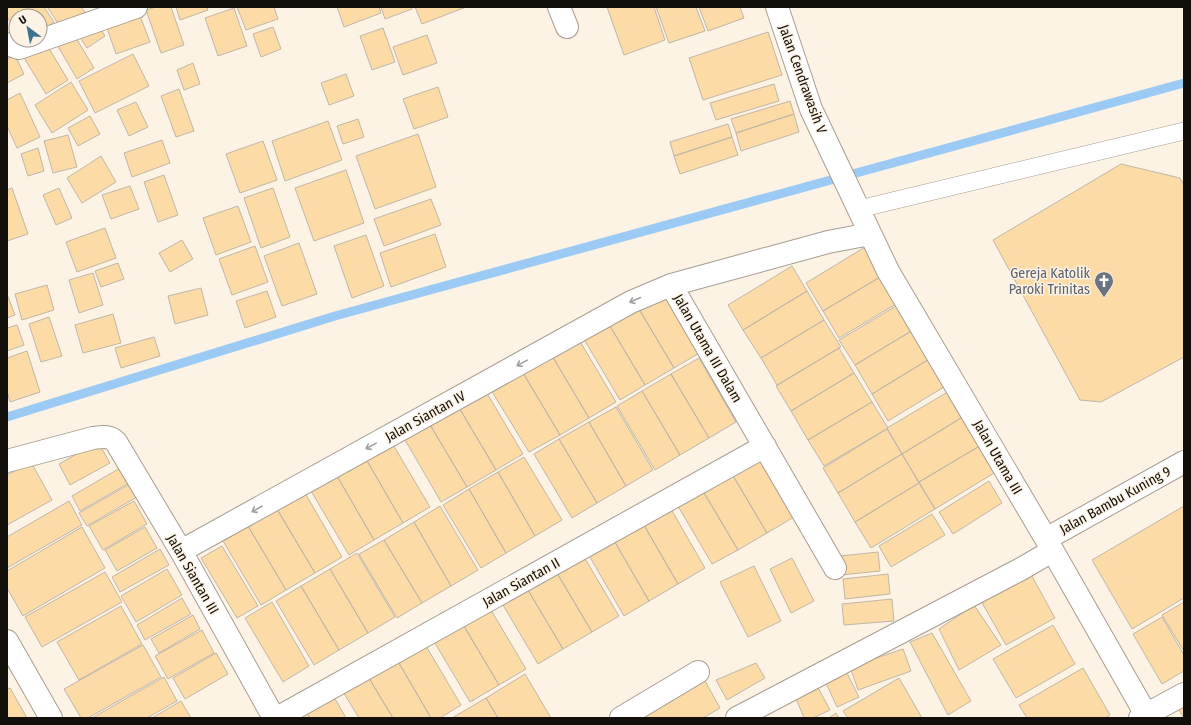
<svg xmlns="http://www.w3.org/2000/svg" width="1191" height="725" font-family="'Fira Sans Condensed',sans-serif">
	<rect width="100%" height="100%" fill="#fcf3e5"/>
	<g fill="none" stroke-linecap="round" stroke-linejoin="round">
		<path stroke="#9bcbf5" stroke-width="9" d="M7 417 335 316 1184 83"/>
	</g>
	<path fill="#fcdba6" stroke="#bfb6a9" d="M7 7H44L54 22 40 32V16H16V30L7 17Z
		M50 7H81L85 12 61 28 48 8Z
		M156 7H171L184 45 161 53 146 10Z
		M176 7H207L208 10 180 20Z
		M237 7H274L278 19 246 30Z
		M337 7H379L381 13 344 27Z
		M381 7H412V9L385 19Z
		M415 7H466L422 24Z
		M607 7H654L665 40 624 55Z
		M656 7H696L705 31 669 43Z
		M699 7H740L744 18 708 31Z
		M234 8 247 46 218 56 205 18Z
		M140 16 150 42 116 54 107 28Z
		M97 24 105 36 87 48 79 36Z
		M273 27 281 49 261 57 253 34Z
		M383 28 395 62 372 70 360 36Z
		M768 32 782 75 703 100 689 58Z
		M73 33 94 68 77 79 56 43Z
		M427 35 437 63 403 75 393 47Z
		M45 42 68 80 46 94 23 56Z
		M133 54 149 86 95 113 79 81Z
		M15 55 24 74 7 83V59Z
		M193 63 200 84 184 90 177 70Z
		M346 74 354 96 329 105 321 83Z
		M71 82 88 110 52 133 35 105Z
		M774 84 779 101 716 120 710 103Z
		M438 87 448 117 414 129 403 99Z
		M179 89 194 131 176 137 161 96Z
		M20 93 40 137 17 148 7 126V100Z
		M790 101 794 114 736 133 731 119Z
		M136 102 148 127 129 136 117 110Z
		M794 114 799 132 741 151 736 133Z
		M90 116 100 134 78 146 68 128Z
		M358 119 364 137 343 144 337 126Z
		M328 121 342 160 285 181 272 141Z
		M728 124 732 137 674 156 670 142Z
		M418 134 436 187 375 209 356 156Z
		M68 135 77 167 53 173 44 141Z
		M732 137 738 155 680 174 674 156Z
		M162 140 170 163 132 177 124 153Z
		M263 141 277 180 240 193 226 154Z
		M38 148 44 171 28 176 21 154Z
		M101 156 116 182 82 203 67 178Z
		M1121 164 1180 178 1184 185V357L1101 402 1080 400 993 240Z
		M346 170 364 223 314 241 295 188Z
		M164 175 178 215 158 222 144 182Z
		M130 186 139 209 111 219 102 195Z
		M12 188 28 234 7 241V190Z
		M59 188 72 218 56 225 43 195Z
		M273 188 290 237 261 248 244 198Z
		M431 199 441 225 384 246 374 219Z
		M238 206 251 242 216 255 203 218Z
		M105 228 116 258 77 272 66 242Z
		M435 234 446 267 391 287 380 253Z
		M366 235 384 286 352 298 334 246Z
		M182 240 193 259 170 272 159 253Z
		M299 243 317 294 282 306 264 256Z
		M870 244 887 273 823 311 806 283Z
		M255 246 268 282 232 295 219 259Z
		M118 263 124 279 101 287 95 271Z
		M792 266 807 291 743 330 728 305Z
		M93 273 103 305 79 313 69 280Z
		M887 273 903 300 839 338 823 311Z
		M47 285 54 310 22 320 15 294Z
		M201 288 208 315 175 324 168 296Z
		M663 288 701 352 674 368 636 304Z
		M267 291 276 317 245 328 236 301Z
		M807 291 824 320 761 358 743 330Z
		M7 294 15 315 7 318Z
		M903 302 918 327 855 365 839 340Z
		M636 304 674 368 645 385 607 321Z
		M113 314 121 343 83 353 75 325Z
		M49 317 62 356 41 362 29 324Z
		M824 320 841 347 777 385 761 358Z
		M607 321 645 385 620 400 582 336Z
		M17 325 24 345 7 351V328Z
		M918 327 936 355 872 394 855 365Z
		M154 337 160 356 121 368 115 348Z
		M578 338 616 402 589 418 551 354Z
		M839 348 854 373 791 411 776 386Z
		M27 351 40 392 10 402 7 391V358Z
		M551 354 589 418 560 435 522 371Z
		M936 355 952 382 888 421 872 394Z
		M699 358 736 422 709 438 671 374Z
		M522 371 560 435 529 452 491 390Z
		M854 373 872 402 808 440 791 411Z
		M671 374 709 438 680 455 642 391Z
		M485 390 523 454 496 470 458 406Z
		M951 390 966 415 902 454 887 428Z
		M642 391 680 455 655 470 617 406Z
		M872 402 888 428 824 466 808 440Z
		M458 406 496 470 467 487 429 423Z
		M616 407 653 470 626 486 589 422Z
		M966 415 983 444 919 482 902 454Z
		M589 422 626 486 597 503 559 439Z
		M429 423 467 487 441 502 404 438Z
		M887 429 902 454 838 493 823 468Z
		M559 439 597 503 572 518 534 454Z
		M98 442 110 463 70 485 59 464Z
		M392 443 430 507 403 523 366 459Z
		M983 444 999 470 935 509 919 482Z
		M756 453 794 517 767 533 729 469Z
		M902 454 919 483 855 522 838 493Z
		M524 457 562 520 535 536 498 472Z
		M366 459 403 523 374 540 337 476Z
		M31 462 52 500 7 525V475Z
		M120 468 129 483 80 511 72 496Z
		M729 469 767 533 738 550 700 486Z
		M498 472 535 536 506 553 469 489Z
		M337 476 374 540 349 555 311 491Z
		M989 481 1002 503 953 534 939 512Z
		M919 483 935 509 871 548 855 522Z
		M130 484 137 497 87 526 79 513Z
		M700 486 738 550 712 564 675 501Z
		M469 489 506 553 481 568 443 505Z
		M305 493 342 557 315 573 277 509Z
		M69 501 82 525 7 568V537Z
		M134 501 147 524 103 550 89 526Z
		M668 504 705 568 678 584 641 520Z
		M440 506 478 570 451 586 414 522Z
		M1184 506V598L1132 629 1092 560Z
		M277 509 315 573 286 590 248 526Z
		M932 514 945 535 891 567 879 546Z
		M641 520 678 584 649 601 612 537Z
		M414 522 451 586 422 603 384 540Z
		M248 526 286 590 261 605 223 541Z
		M82 527 105 568 23 616 7 588V571Z
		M145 527 157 548 117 571 105 550Z
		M612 537 649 601 624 616 587 552Z
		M384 540 422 603 397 618 359 554Z
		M222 546 258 606 237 618 201 558Z
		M160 549 169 565 120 592 112 577Z
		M581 552 619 616 592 632 554 568Z
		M878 552 880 571 841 575 840 556Z
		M357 553 395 617 368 633 330 569Z
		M792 558 814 601 791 613 770 569Z
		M754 566 781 621 748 637 720 582Z
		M554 568 592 632 563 649 525 585Z
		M167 569 182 595 136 622 121 596Z
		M330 569 368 633 339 650 301 586Z
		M1028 569 1055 618 1006 645 981 601Z
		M105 572 122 602 42 647 25 617Z
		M888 574 890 594 845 599 843 579Z
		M525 585 563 649 538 664 500 600Z
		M301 586 339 650 314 665 276 601Z
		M182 598 191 614 145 640 137 625Z
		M892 599 894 621 844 625 842 604Z
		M272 602 309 666 283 682 245 618Z
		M1184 602V651L1162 615Z
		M488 605 526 669 499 685 461 621Z
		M974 605 1001 645 959 670 939 629Z
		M121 606 142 644 79 680 57 642Z
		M193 615 200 629 159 653 151 639Z
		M1162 617 1184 655V671L1162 684 1133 634Z
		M461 621 499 685 470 702 432 638Z
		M1053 625 1075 664 1016 698 993 659Z
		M202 630 214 653 168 679 155 656Z
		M932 633 971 701 948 715 910 642Z
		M423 641 461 705 440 718H431L396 658Z
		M143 645 161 677 88 718H81L64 689Z
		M903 649 911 671 858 690 850 667Z
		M216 653 228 674 185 699 173 678Z
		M396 658 431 718H393L367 675Z
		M756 663 765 678 727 700 716 680Z
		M1083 668 1110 715 1105 718H1027L1019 705Z
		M846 671 859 697 837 707 826 683Z
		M525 674 551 718H498L486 698Z
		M367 675 393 718H359L342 690Z
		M164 677 177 701 147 718H92Z
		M899 678 922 718H848L843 711Z
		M705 681 720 708 703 718H645L644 717Z
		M815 682 830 710 813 718H804L793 691Z
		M10 688 27 718H7V689Z
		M333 695 346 718H310L306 711Z
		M486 698 498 718H452Z
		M181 701 191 718H152Z
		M1184 703V718L1177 707Z
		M306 711 310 718H294Z
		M836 713 839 718H829Z"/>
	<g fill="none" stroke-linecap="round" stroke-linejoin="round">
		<defs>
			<path id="service" d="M859 209 1184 131"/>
			<path id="minor" d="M559 7 567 27
				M777 7 811 109 888 271 1046 539 1148 718
				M7 44 19 48 136 7
				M671 285 835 568
				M7 461 93 438C102 437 109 435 116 442L181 551 274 718
				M1046 539 1184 462
				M181 551 631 302 671 285 828 242 870 234
				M7 641 51 718
				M277 718 765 446
				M621 718 698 672
				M737 718 1021 569 1052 551
				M1140 718 1184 694"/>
		</defs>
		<use href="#service" stroke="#a69d90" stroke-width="18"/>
		<use href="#minor" stroke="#a69d90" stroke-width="24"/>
		<use href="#service" stroke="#fff" stroke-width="17"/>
		<use href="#minor" stroke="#fff" stroke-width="22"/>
	</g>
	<defs><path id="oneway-shaft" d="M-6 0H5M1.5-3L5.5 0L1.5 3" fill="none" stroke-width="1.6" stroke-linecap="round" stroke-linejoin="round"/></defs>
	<g stroke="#a09f9d">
		<use href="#oneway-shaft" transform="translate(635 300) rotate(156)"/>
		<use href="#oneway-shaft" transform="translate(522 363) rotate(151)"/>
		<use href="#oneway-shaft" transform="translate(371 446) rotate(151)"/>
		<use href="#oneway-shaft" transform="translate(257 509) rotate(151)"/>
	</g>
	<defs>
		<symbol id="church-pin" viewBox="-11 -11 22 30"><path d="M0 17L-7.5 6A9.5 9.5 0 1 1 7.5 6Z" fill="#6b7280" stroke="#fcf3e5"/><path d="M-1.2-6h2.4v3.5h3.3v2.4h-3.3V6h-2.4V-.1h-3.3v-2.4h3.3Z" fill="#fff"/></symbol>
	</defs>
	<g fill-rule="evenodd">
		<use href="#church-pin" x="1093" y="270" width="22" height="30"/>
	</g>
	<g text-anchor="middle" stroke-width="3" stroke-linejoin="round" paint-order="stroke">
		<g font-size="14" fill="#120f0a" stroke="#fcf3e5">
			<text transform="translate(803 79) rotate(70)" y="5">Jalan Cendrawasih V</text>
			<text transform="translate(708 348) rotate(60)" y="5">Jalan Utama III Dalam</text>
			<text transform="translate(425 416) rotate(-29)" y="5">Jalan Siantan IV</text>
			<text transform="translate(998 457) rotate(60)" y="5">Jalan Utama III</text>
			<text transform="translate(1115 500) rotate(-29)" y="5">Jalan Bambu Kuning 9</text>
			<text transform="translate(193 574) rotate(60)" y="5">Jalan Siantan III</text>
			<text transform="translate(521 582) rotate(-29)" y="5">Jalan Siantan II</text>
		</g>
		<g font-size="14" fill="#5b616d" stroke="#fcf3e5" text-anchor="end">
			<text x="1090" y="278">Gereja Katolik<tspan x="1090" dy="16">Paroki Trinitas</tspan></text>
		</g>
	</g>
	<rect width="1191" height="725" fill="none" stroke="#120f0a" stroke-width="16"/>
	<g transform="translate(28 28) rotate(328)"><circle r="19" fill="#fcf3e5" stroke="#9e988d"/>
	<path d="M0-3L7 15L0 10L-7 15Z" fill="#3c748e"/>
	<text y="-6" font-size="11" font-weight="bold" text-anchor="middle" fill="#120f0a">U</text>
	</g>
</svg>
